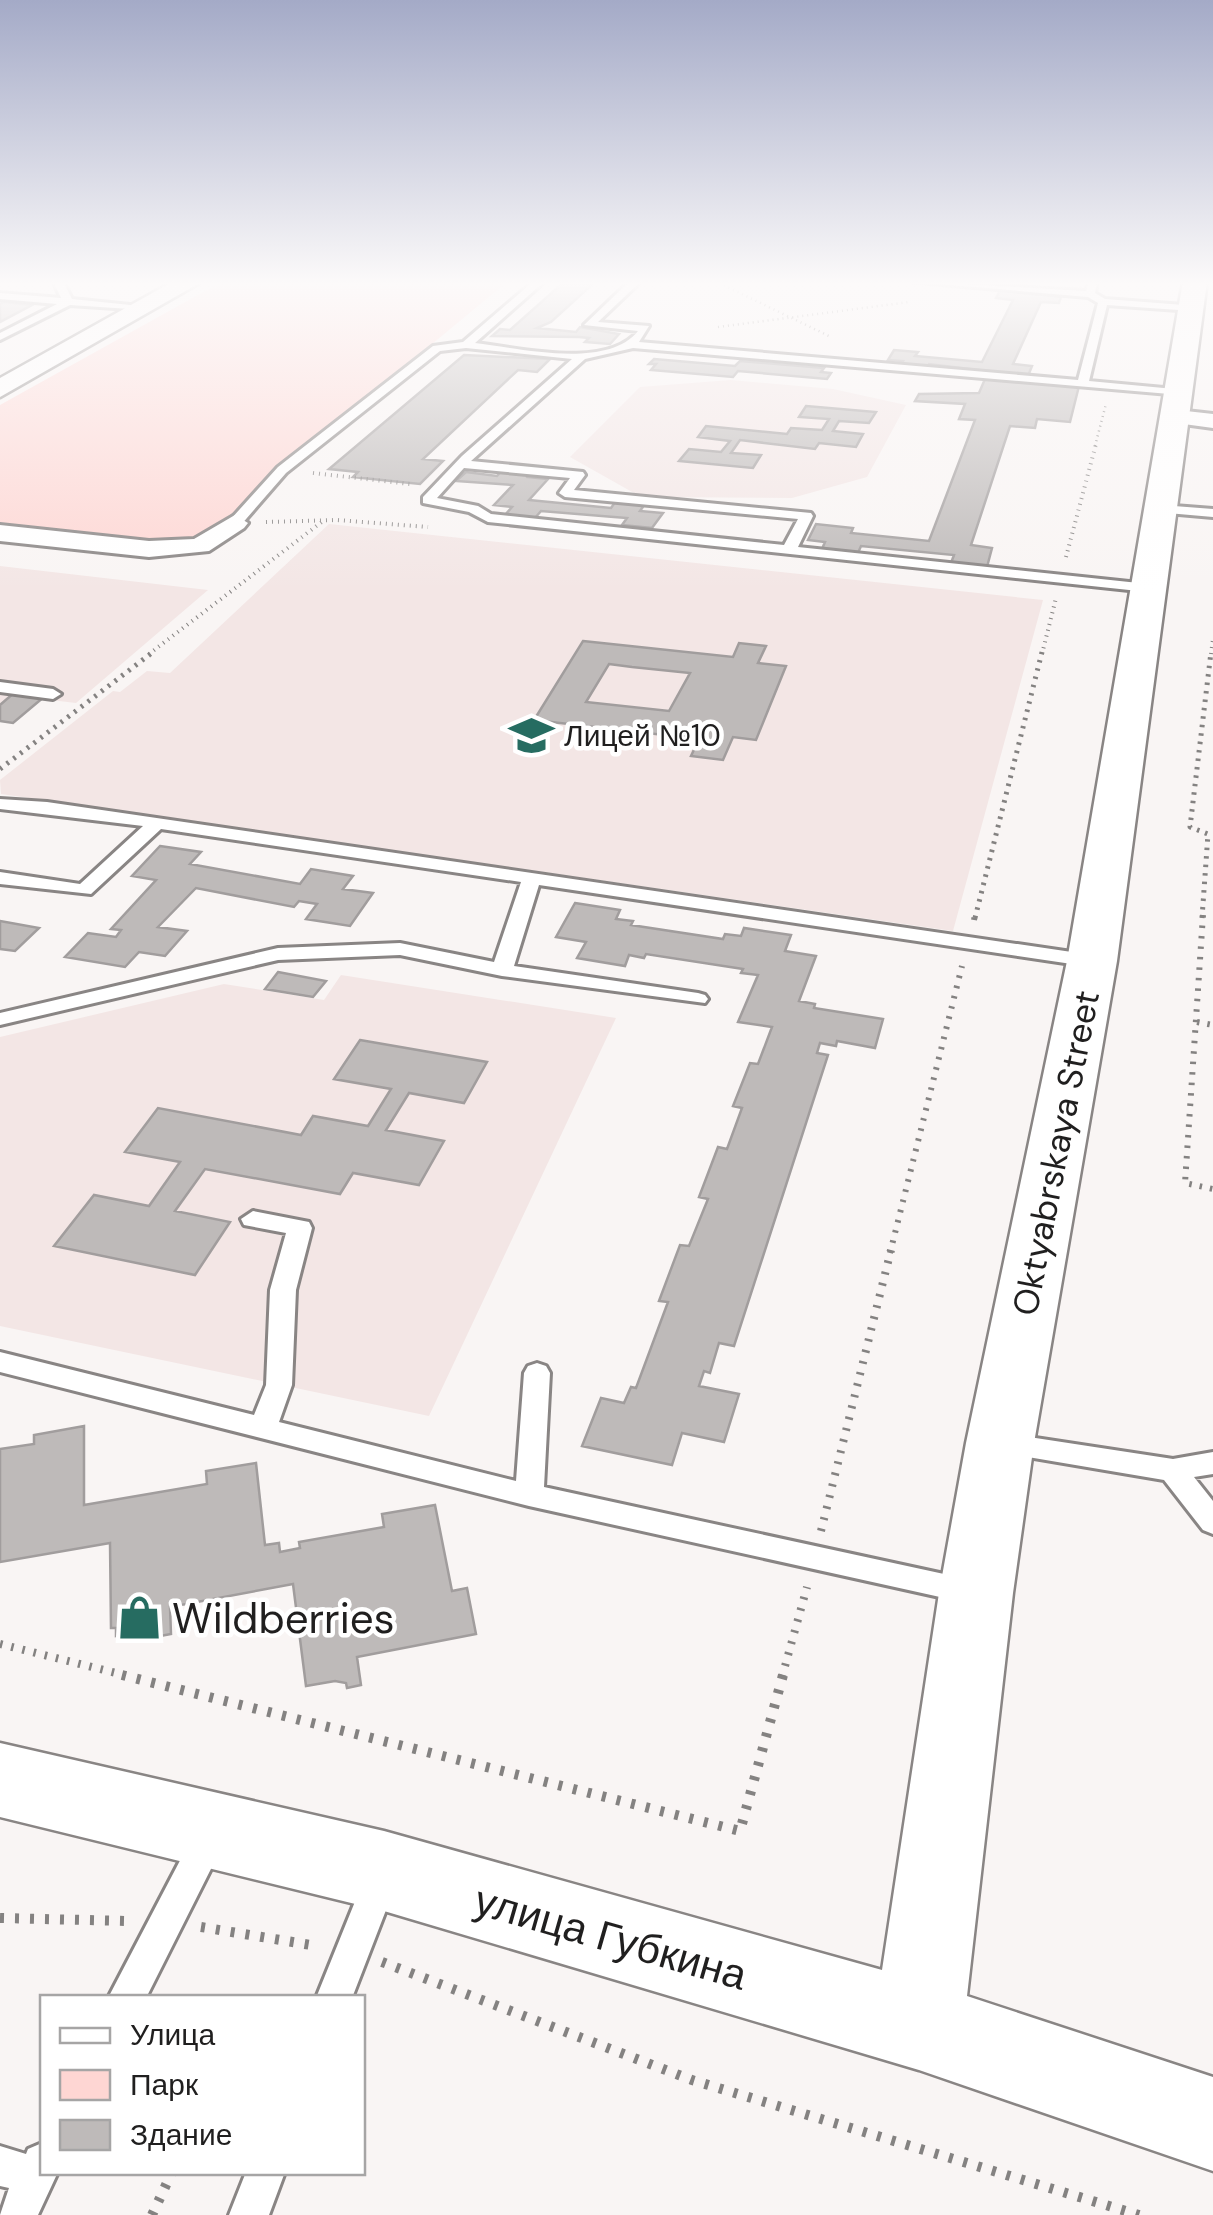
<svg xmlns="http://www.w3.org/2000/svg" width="1213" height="2215" font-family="'DM Sans',sans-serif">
	<rect width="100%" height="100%" fill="#f9f5f4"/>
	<path fill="#f3e6e5" d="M731 380 833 389 906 405 867 477 792 498 641 497 570 457 640 387Z
		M329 524 1043 600 953 931 1 794 0 780 113 691 120 692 147 671 170 673Z
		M0 566 208 590 76 703 42 699 13 723 0 721Z
		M341 975 616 1018 429 1416 0 1326V1037L224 984 324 1000Z"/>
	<path fill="#fed6d3" d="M223 281H508L255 491C240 510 219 532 195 540 147 555 52 535 0 529V405Z"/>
	<path fill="#bebab9" stroke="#a19d9d" stroke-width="2.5" fill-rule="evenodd" d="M565 281H596L551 322 537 328 576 332 580 327 619 334 610 344 585 342 589 338 579 337 492 336 500 329 510 330Z
		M1000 290 1061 297 1059 303 1041 302 1013 364 1032 366 1028 376 929 364 926 369 900 366 903 361 888 360 894 350 918 352 915 356 982 362 1013 300 996 298Z
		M4 302 32 305 0 322V304Z
		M464 355 550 359 537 372 518 370 423 459 443 461 420 484 353 477 358 472 329 469Z
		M654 359 735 366 740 361 824 368 821 372 831 373 827 379 738 371 733 377 651 370 656 364H649Z
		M985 379 1079 386 1070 422 1037 419 1035 428 1010 426 971 545 992 548 987 567 951 563 954 555 861 546 858 553 822 549 825 542 808 540 816 524 853 528 851 533 929 541 975 420 959 419 965 404 915 401 919 394 979 393Z
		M806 406 876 412 869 423 839 421 833 431 863 434 856 447 819 443 815 449 740 440 731 453 761 455 753 468 679 461 689 449 721 452 730 441 698 437 706 426 787 434 791 428 822 430 829 419 799 417Z
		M503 469 533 471 528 477 548 479 529 500 611 508 616 501 645 504 640 511 663 513 652 528 622 525 627 518 614 517 541 511 535 518 505 515 512 507 494 505 513 485 456 481 466 472 497 476Z
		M583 641 733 657 739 643 766 646 758 663 786 666 756 740 733 737 723 760 691 756 699 739 534 720ZM609 664 632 667 690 673 669 711 586 702Z
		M15 692 45 696 13 723 0 721V705Z
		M160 846 201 852 190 864 300 884 311 869 353 876 343 889 373 893 350 926 306 919 317 904 299 901 294 907 196 888 158 927 187 931 165 956 139 952 125 967 65 957 88 933 116 937 121 930 111 929 156 880 132 876Z
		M575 903 620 910 616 919 633 921 631 925 723 939 725 934 741 936 744 928 791 935 785 951 816 956 799 1001 815 1004 814 1008 883 1019 875 1048 837 1041 836 1046 820 1043 817 1053 828 1055 734 1346 719 1343 710 1373 704 1371 699 1386 739 1394 724 1442 682 1433 672 1465 582 1446 601 1398 624 1403 631 1387 636 1388 668 1302 659 1301 680 1245 689 1246 708 1199 699 1197 718 1147 727 1149 742 1108 733 1106 750 1063 758 1064 772 1027 738 1022 758 975 741 973 743 969 646 954 644 958 629 955 625 966 577 958 586 942 556 937Z
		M0 921 39 928 15 951 0 949Z
		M278 972 326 981 313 997 265 989Z
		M360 1040 487 1062 464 1103 409 1093 386 1130 444 1141 419 1185 353 1173 340 1194 205 1169 175 1211 230 1222 195 1275 54 1246 94 1195 149 1206 180 1162 125 1152 158 1108 301 1135 313 1116 368 1126 391 1089 334 1079Z
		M84 1426V1505L207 1484 206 1471 256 1463 265 1545 279 1543 280 1552 300 1548 299 1542 384 1527 382 1514 435 1505 452 1591 467 1588 476 1634 357 1657 361 1685 347 1688 346 1683 335 1681 306 1686 293 1584 170 1607 171 1634 155 1637 154 1633 144 1630 116 1636V1628H111L110 1543 0 1562V1449L34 1444V1435Z"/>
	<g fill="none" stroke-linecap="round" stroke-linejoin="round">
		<defs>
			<path id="lane" d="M53 281H63L72 299 150 307 145 310 70 305 0 340V333L57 304 0 299V293L61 298Z
				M534 281H545L475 343C519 348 607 370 638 331L584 325 630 281H641L598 322 649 326 639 342 1078 380 1098 303 1088 297 906 281 1086 291 1089 281H1097L1095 293 1105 299 1197 306 1193 311 1107 305 1089 381 1185 390 1181 395 633 348 585 359 471 461 583 472 585 475 574 490 811 513 813 516 798 547 1148 584 1155 588 1148 592 488 522 469 512 423 503V497L462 456 572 359 466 348 440 351 286 473 240 526H230V520L278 467 433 346 463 342ZM464 468 570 478 559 493 565 497 798 519 784 545 491 514 478 506 437 498Z
				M1161 505 1213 509V517L1156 512V506Z
				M0 682 53 689 61 694 53 699 0 692Z
				M0 799 47 802 1092 955 1102 961 1092 967 539 885 514 966 698 993 705 995 708 999 705 1003 502 976 400 955 278 960 0 1025V1013L278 948 400 943 494 962 521 882 161 829 91 894 0 884V872L80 884 143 826 0 809Z
				M253 1211 309 1222 312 1228 296 1290 292 1385 279 1422 516 1481 524 1373 528 1366 537 1363 546 1366 550 1373 544 1487 967 1579 978 1582 982 1591 978 1600 967 1603 529 1506 0 1372V1352L254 1415 266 1385 270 1290 286 1233 244 1225 241 1219Z
				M1003 1433 1173 1459 1213 1452V1474L1194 1477 1213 1501V1534L1203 1530 1164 1480 993 1451 989 1444 993 1437Z
				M208 1825 220 1830 225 1841 146 1998H108L196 1830Z
				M381 1863 393 1867 398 1879 352 1998H316L369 1867Z
				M42 2143V2172H58L38 2215H0L9 2188 0 2186V2146L26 2154 28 2149Z
				M246 2172H285L269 2215H229Z"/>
			<path id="street" d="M1177 410 1213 414V428L1169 422 1166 417 1169 412Z
				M235 515 248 523 244 528 209 551 149 557 0 541V525L149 541 194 539Z"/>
			<path id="secondary" d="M174 281H203L0 397V378Z
				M1183 281H1207L1117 961 1034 1443 1013 1593 967 1996 1213 2077V2171L919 2070 384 1911 0 1817V1743L384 1831 882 1970 939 1593 966 1443 1067 961Z"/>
		</defs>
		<use href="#lane" stroke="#898584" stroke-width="6"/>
		<use href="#street" stroke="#898584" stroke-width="6"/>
		<use href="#secondary" stroke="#898584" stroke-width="5"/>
		<path stroke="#848281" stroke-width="2.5" stroke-dasharray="1 4" stroke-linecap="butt" d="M715 281 831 337
			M718 327 909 302
			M1095 446 1106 404"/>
		<path stroke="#848281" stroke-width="4" stroke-dasharray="1 5" stroke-linecap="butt" d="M313 473 410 484
			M266 522 337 520 428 527
			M1066 557 1096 444
			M149 654 323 521
			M1042 654 1056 598
			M1211 654 1213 639"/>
		<path stroke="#848281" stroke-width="5" stroke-dasharray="2.5 6" stroke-linecap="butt" d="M0 769 153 652
			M975 918 1042 652
			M1202 918 1208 834 1190 827 1211 652"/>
		<path stroke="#848281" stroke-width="6" stroke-dasharray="2.5 8" stroke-linecap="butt" d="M1203 915 1185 1183 1213 1189
			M974 920 975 915
			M1197 1022 1213 1025
			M890 1253 962 966"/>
		<path stroke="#848281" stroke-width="8" stroke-dasharray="2.5 9" stroke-linecap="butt" d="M821 1531 891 1250
			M0 1644 132 1677
			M782 1677 807 1587"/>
		<path stroke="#848281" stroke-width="10" stroke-dasharray="4 11" stroke-linecap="butt" d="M122 1675 740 1831 783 1675
			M0 1918 129 1921
			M201 1927 317 1946
			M382 1962 692 2080 1139 2215
			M152 2215 172 2172"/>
		<use href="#lane" fill="#fff" fill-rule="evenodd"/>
		<use href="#street" fill="#fff" fill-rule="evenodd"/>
		<use href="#secondary" fill="#fff" fill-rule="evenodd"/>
	</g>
	<linearGradient id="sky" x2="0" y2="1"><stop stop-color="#a4aac7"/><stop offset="0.48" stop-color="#fcfafa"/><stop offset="1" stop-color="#fcfafa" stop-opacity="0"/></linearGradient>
	<rect width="1213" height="591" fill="url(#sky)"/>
	<defs>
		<symbol id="school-bare" viewBox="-9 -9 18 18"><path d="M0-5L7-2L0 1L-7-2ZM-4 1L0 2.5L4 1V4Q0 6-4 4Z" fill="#266c61" stroke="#fff" stroke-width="2.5" paint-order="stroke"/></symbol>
		<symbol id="shop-bare" viewBox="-9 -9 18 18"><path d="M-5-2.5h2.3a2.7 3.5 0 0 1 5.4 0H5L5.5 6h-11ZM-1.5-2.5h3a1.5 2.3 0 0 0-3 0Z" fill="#266c61" stroke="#fff" stroke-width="2.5" paint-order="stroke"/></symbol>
	</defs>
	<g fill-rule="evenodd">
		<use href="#school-bare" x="500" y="704" width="63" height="63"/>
		<use href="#shop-bare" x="108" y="1586" width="63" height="63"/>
	</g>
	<g text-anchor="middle" stroke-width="9" stroke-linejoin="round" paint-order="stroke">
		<g font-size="30" fill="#201f1f" stroke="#fff" text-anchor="start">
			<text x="564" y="746">Лицей №10</text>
		</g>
		<g font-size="35" fill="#201f1f" stroke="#fff">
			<text transform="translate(1056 1153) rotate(-79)" y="12">Oktyabrskaya Street</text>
		</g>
		<g font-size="42" fill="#201f1f" stroke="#fff" text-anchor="start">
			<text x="172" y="1633">Wildberries</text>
		</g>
		<g font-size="42" fill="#201f1f" stroke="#fff">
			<text transform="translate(611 1937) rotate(16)" y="15">улица Губкина</text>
		</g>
	</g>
	<rect x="40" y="1995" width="325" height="180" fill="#ffffff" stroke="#a6a5a5" stroke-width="2.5"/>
	<rect x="60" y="2028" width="50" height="15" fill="#ffffff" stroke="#a6a5a5" stroke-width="2.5"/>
	<text x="130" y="2045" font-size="30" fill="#201f1f">Улица</text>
	<rect x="60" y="2070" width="50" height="30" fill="#fed6d3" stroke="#a6a5a5" stroke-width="2.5"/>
	<text x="130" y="2095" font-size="30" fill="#201f1f">Парк</text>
	<rect x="60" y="2120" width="50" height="30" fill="#bebab9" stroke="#a6a5a5" stroke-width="2.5"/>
	<text x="130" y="2145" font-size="30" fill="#201f1f">Здание</text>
</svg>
